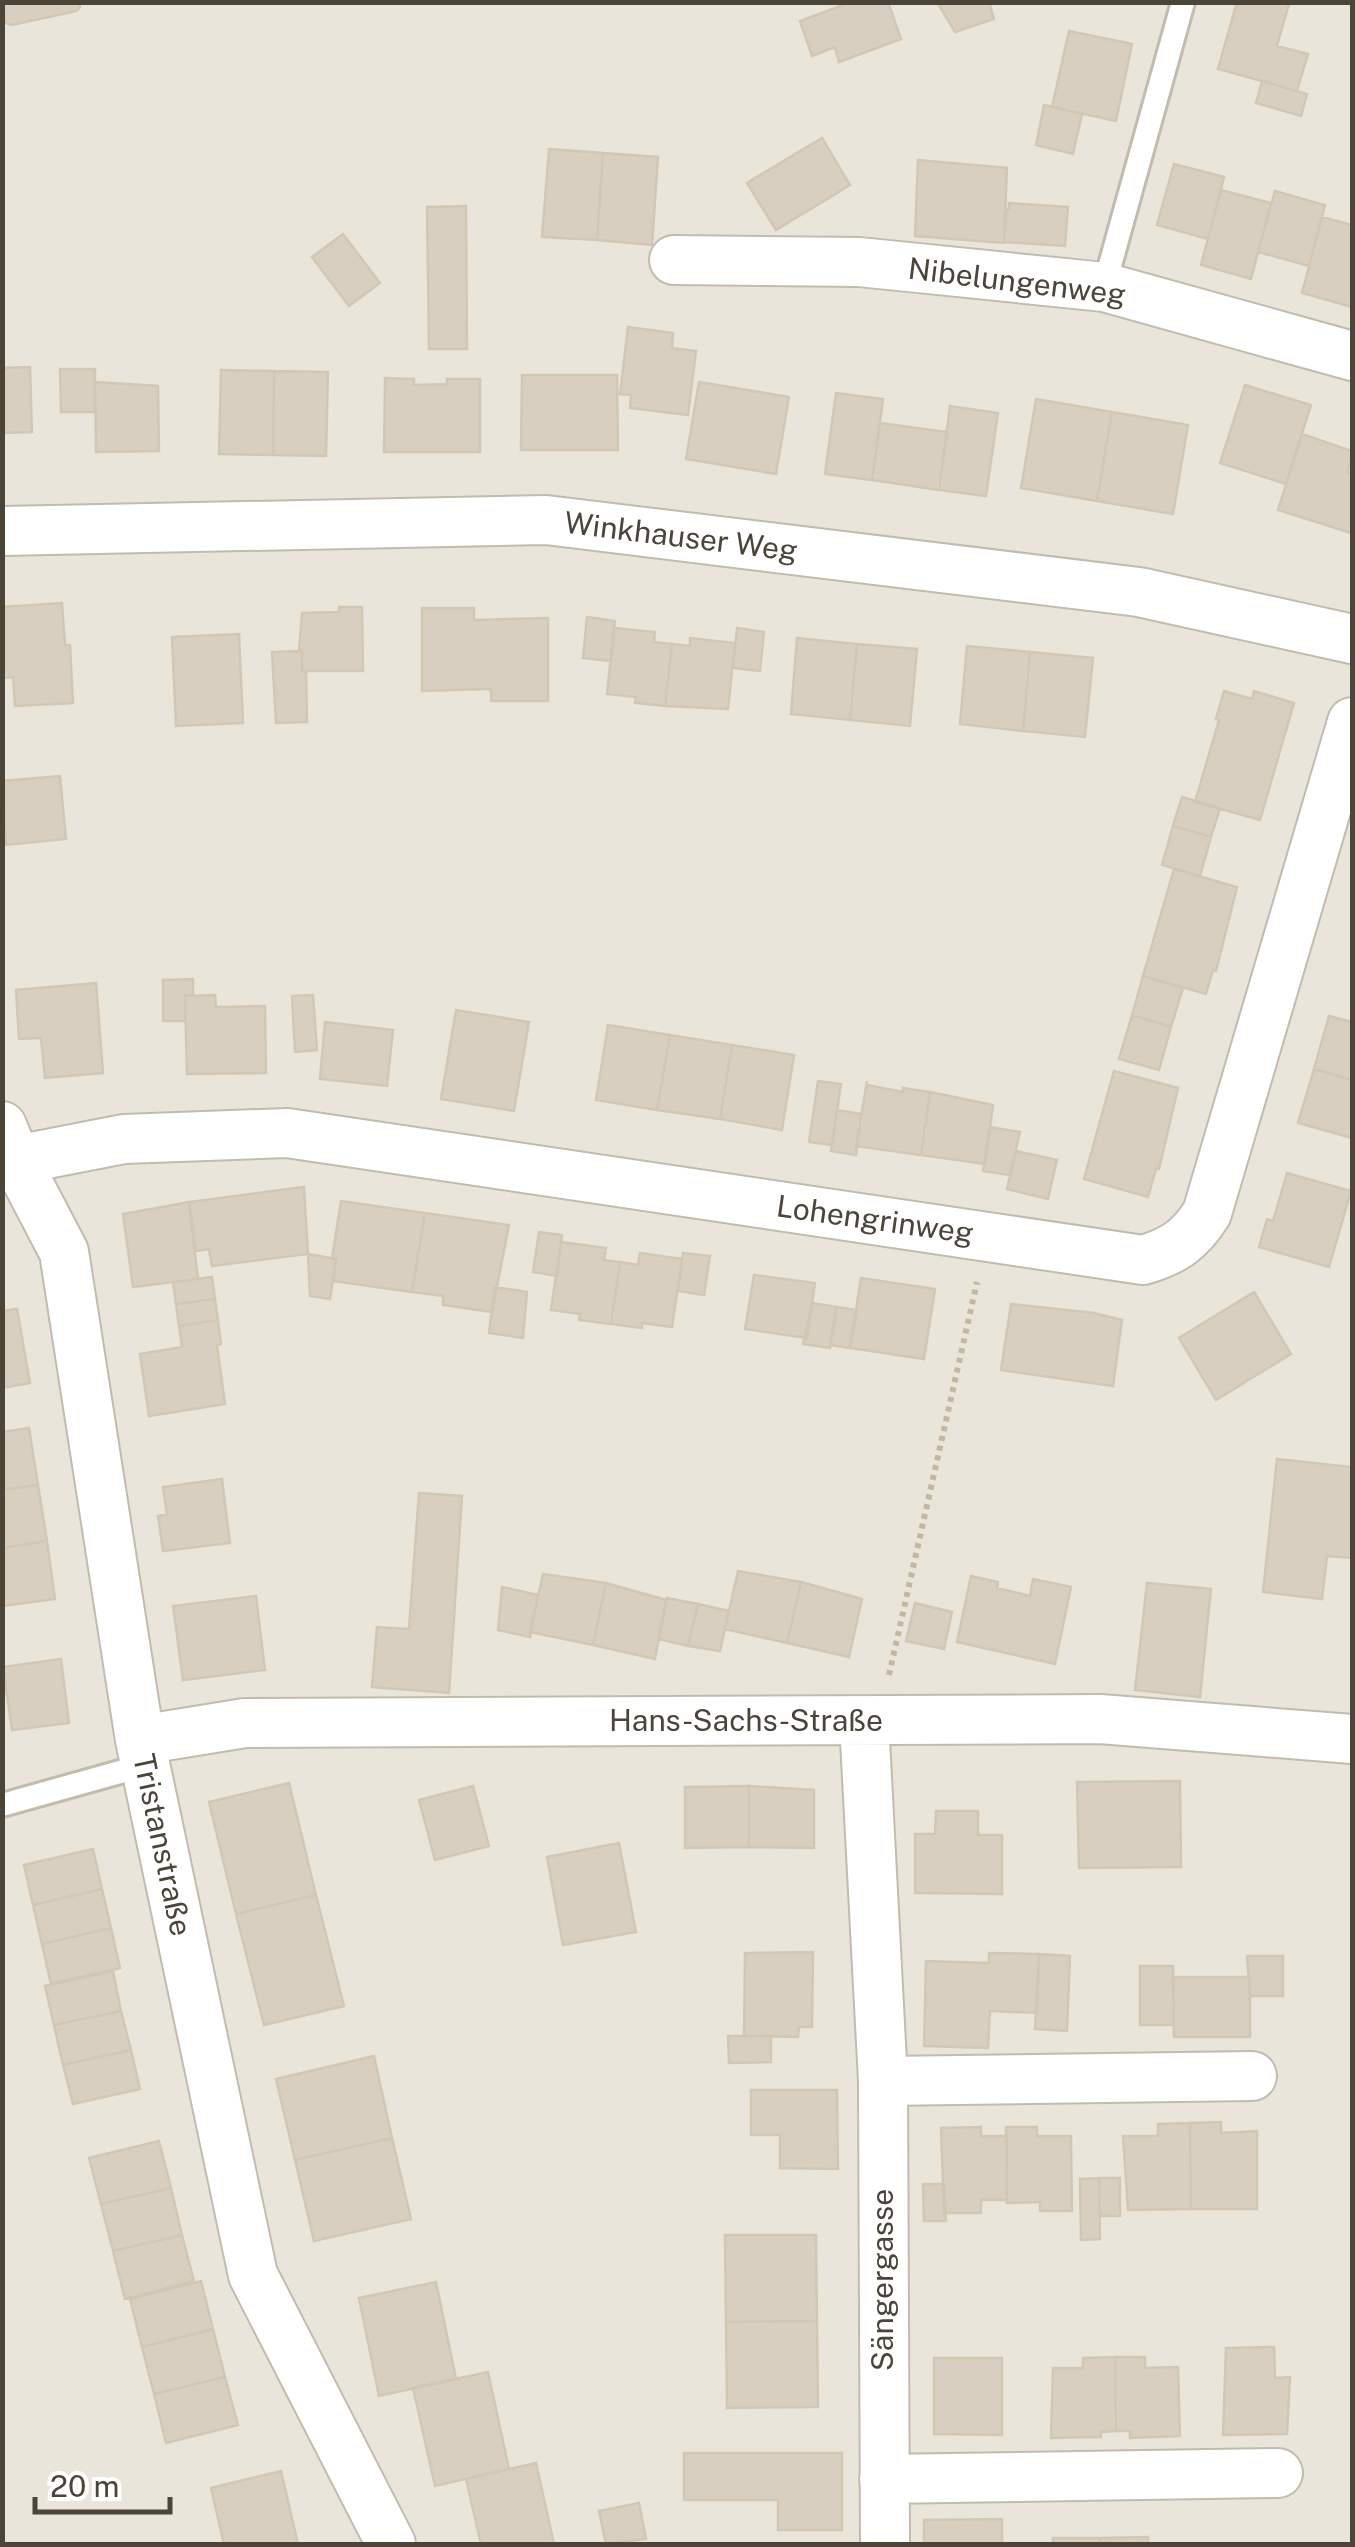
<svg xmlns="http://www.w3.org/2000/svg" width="1355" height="2547" font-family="'Public Sans',sans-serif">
	<rect width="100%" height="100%" fill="#f6f3ec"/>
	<path fill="#eae5da" d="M3 3H1352V2544H3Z"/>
	<path fill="#d8cfc1" stroke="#d3c7b4" stroke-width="2.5" d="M2 2H79L80 7 77 11 12 25 5 23Z
		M851 2H888L901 39 839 62 835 47 812 56 800 21Z
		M937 2H989L994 19 955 32Z
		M1237 2 1289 4 1277 46 1308 54 1297 91 1218 69Z
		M1069 31 1132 44 1116 121 1052 107Z
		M1262 81 1307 94 1301 116 1256 103Z
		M1044 105 1082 114 1073 154 1036 145Z
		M822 138 850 185 776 230 747 183Z
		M549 149 603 153 597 240 542 237Z
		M603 153 658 157 652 245 597 240Z
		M918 160 1007 168 1004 243 915 236Z
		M1174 164 1224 177 1208 239 1157 225Z
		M1221 190 1271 203 1251 279 1201 265Z
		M1275 191 1325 205 1309 266 1258 252Z
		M1009 203 1068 207 1065 246 1004 242 1006 209H1009Z
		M466 206 467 349H429L427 207Z
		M1322 217 1352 225V307L1302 293Z
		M343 234 380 283 349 306 312 257Z
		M628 327 673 333 672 348 696 351 688 415 630 408 631 395 620 394Z
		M30 367 32 432 2 433V368Z
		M60 369H95V412H61Z
		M221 370 274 371 273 455 219 454Z
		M274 371 328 372 326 456 273 455Z
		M522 375H617L618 450H521Z
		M385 378 414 379V385L447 384V379H480V452H384Z
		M95 382 158 386 159 451 96 452Z
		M699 382 789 397 776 474 686 459Z
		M1245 385 1311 405 1286 484 1220 463Z
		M836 393 883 399 872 480 825 474Z
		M1036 399 1112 412 1097 501 1021 488Z
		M950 406 998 413 986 496 939 490Z
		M1112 412 1188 425 1173 514 1097 501Z
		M880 423 947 432 939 490 872 480Z
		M1302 434 1352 451 1348 472 1352 474 1351 533 1278 510Z
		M62 603 65 645H70L73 703 15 706 13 677 2 678V607Z
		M339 607H362L363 671H302V651H299L302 613 339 612Z
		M422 608H474V620L548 618V701H491V689L422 691Z
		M587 617 615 621 611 661 583 658Z
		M614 628 655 632 654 642 672 644 665 706 635 703 636 697 607 694Z
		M737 628 764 632 760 671 733 668Z
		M239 634 243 723 176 726 172 637Z
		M690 638 735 643 728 709 665 706 672 644 690 646Z
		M797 638 857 644 850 720 791 714Z
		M857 644 917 649 910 726 850 720Z
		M967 646 1030 652 1023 731 960 724Z
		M302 651V671L306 672 307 722 276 723 272 652Z
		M1030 652 1093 658 1085 737 1023 731Z
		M1224 691 1252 699 1254 691 1294 703 1260 820 1195 802 1219 720 1216 719Z
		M60 776 66 839 6 845 2 781Z
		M1182 797 1220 808 1211 837 1173 826Z
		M1173 826 1211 837 1200 876 1162 865Z
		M1174 869 1237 887 1216 971 1213 970 1206 994 1143 976Z
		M1143 976 1183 988 1171 1027 1132 1015Z
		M193 979V995L185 996V1021H163V980Z
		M96 983 103 1073 45 1078 41 1038 19 1039 16 990Z
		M215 995 216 1007 265 1006 266 1073 187 1074 185 996Z
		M313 995 317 1050 295 1052 292 996Z
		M456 1010 529 1022 514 1111 441 1099Z
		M1132 1015 1171 1027 1159 1070 1119 1059Z
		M1329 1016 1352 1022V1080L1314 1069Z
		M325 1022 393 1030 387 1086 320 1079Z
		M608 1025 670 1035 657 1110 596 1100Z
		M670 1035 732 1045 720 1119 657 1110Z
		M732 1045 794 1055 782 1130 720 1119Z
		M1314 1069 1352 1080V1138L1298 1123Z
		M1114 1071 1178 1088 1159 1169H1156L1148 1197 1084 1179Z
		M818 1081 841 1084 832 1145 809 1142Z
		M867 1081V1085L903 1092V1088L930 1092 921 1155 856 1146Z
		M930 1092 993 1105 985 1164 921 1155Z
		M837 1110 861 1114 856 1155 831 1151Z
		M990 1127 1020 1132 1010 1175 983 1171Z
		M1016 1151 1057 1160 1048 1199 1007 1189Z
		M1287 1173 1351 1191 1329 1267 1259 1247 1267 1219 1273 1221Z
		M304 1187 308 1254 212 1266 209 1249 196 1251 189 1202Z
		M341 1201 425 1213 412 1292 333 1281 336 1259 332 1258Z
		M189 1202 198 1279 133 1287 123 1214Z
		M425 1213 509 1225 492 1312 443 1305V1296L412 1292Z
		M539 1232 562 1235 557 1276 533 1272Z
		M561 1242 606 1248 604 1260 620 1262 611 1324 579 1320 580 1314 551 1310Z
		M640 1253 682 1259 672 1327 642 1323V1328L611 1324 620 1262 638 1265Z
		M683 1253 710 1256 704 1295 678 1291Z
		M308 1254 336 1259 330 1299 310 1296Z
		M754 1275 815 1283 807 1338 745 1329Z
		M212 1277 215 1299 176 1304 173 1282Z
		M861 1278 935 1289 924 1359 850 1348Z
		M495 1287 527 1292 523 1338 489 1333Z
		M1254 1292 1291 1354 1216 1400 1179 1338Z
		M215 1299 218 1320 179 1326 176 1304Z
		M812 1303 837 1307 830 1348 803 1344Z
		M1011 1304 1094 1313 1122 1320 1113 1386 1001 1370Z
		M837 1307 857 1310 850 1348 830 1345Z
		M17 1309 30 1383 2 1388V1311Z
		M218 1320 221 1344 217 1345 225 1404 149 1416 140 1354 182 1347 179 1326Z
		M29 1428 38 1485 2 1490V1432Z
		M1277 1459 1352 1467V1558L1327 1556 1322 1599 1263 1592Z
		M222 1479 230 1543 163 1551 158 1516 167 1514 163 1487Z
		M38 1485 47 1541 2 1548V1490Z
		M419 1493 462 1496 449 1693 372 1687 377 1627 409 1629Z
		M47 1541 55 1599 2 1606V1548Z
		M738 1571 801 1582 787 1643 725 1629Z
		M543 1574 606 1583 593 1645 530 1632Z
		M971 1576 998 1582 997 1588 1030 1596 1033 1579 1071 1587 1055 1664 957 1642Z
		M801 1582 862 1599 849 1657 787 1643Z
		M606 1583 666 1600 655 1659 593 1645Z
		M1147 1583 1211 1589 1200 1697 1135 1690Z
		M502 1587 538 1595 530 1637 498 1630Z
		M256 1596 265 1670 183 1680 173 1606Z
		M667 1598 698 1604 688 1646 659 1639Z
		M915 1603 952 1612 944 1649 906 1641Z
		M698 1604 729 1611 720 1651 688 1646Z
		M61 1659 69 1723 12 1730 3 1667Z
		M1180 1781 1181 1867 1079 1868 1077 1782Z
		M289 1783 316 1895 236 1914 209 1802Z
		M473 1786 489 1846 435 1860 419 1800Z
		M749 1786V1847L685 1848V1787Z
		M749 1786 814 1790V1848L749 1847Z
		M936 1811H978V1835H1002V1894L915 1893V1834H935Z
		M619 1843 636 1932 563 1945 547 1857Z
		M93 1849 102 1889 33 1905 24 1865Z
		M102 1889 111 1928 42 1944 33 1905Z
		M316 1895 344 2006 264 2025 236 1914Z
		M111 1928 120 1968 51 1984 42 1944Z
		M813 1952 812 2027H799L798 2037 744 2036 745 1953Z
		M989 1953 1039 1954 1037 2013 990 2011 988 2048 924 2046 926 1961 989 1963Z
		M1039 1954 1070 1956 1067 2031 1035 2029Z
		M1247 1956H1283V1996H1250Z
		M1140 1966H1173L1174 2025H1140Z
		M113 1971 121 2011 54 2025 45 1986Z
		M1173 1977H1250V2037H1174Z
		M121 2011 131 2050 63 2065 54 2025Z
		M728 2036H771V2062L729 2063Z
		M131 2050 140 2089 73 2104 63 2065Z
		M374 2056 392 2138 295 2160 276 2079Z
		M751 2090H837L838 2169 780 2168V2135H751Z
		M1221 2122V2133L1257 2131V2209H1191L1190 2123Z
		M1190 2123 1191 2209 1128 2210 1123 2136H1158V2124Z
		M981 2127V2136H1007V2200H981V2213H944L941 2128Z
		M1006 2127H1037V2136H1071L1072 2211H1040V2202L1007 2203Z
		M392 2138 411 2219 314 2241 295 2160Z
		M159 2141 171 2188 101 2204 89 2158Z
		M1099 2178H1120V2216H1100Z
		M1099 2178 1100 2239 1081 2240 1080 2179Z
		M923 2184H944L946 2221H924Z
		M171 2188 182 2235 113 2251 101 2204Z
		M182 2235 194 2281 125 2299 113 2251Z
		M725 2235H816L817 2321 726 2322Z
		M201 2281 213 2329 142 2347 130 2299Z
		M436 2282 456 2379 379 2396 359 2298Z
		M817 2321 818 2407 727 2408 726 2322Z
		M213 2329 225 2377 154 2394 142 2347Z
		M1274 2347 1275 2378 1290 2377 1287 2434 1223 2435 1226 2348Z
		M1115 2357 1116 2431 1101 2432V2437L1051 2438 1053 2368H1083V2358Z
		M1115 2357H1145V2368L1178 2367 1180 2436 1130 2438V2431H1116Z
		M934 2358H1002V2435L934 2434Z
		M488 2372 509 2469 435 2486 413 2388Z
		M225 2377 238 2425 166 2443 154 2394Z
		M684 2453H842V2530H778V2500H684Z
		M536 2463 554 2544H481L466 2479Z
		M281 2471 298 2544H224L211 2488Z
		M639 2503 646 2539 606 2544 599 2511Z
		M1002 2519V2544H924V2520Z
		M1148 2537V2544H1100V2538Z
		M1053 2538H1100V2544H1053Z"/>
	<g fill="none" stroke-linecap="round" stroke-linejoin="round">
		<defs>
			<path id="service" d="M1104 287 1183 2
				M2 1805 145 1765"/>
			<path id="minor" d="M674 260 859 262 1104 287 1352 356
				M2 531 546 520 1139 592 1352 639
				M2 1126 16 1160 64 1252 140 1740 253 2275 391 2544
				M16 1160 124 1139 287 1133 1143 1260C1174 1251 1190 1240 1207 1213L1352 722
				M864 1721 883 2081 885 2544
				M140 1740 245 1723 1100 1719 1352 1739
				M883 2081 1252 2076
				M884 2479 1278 2473"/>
		</defs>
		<use href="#service" stroke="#c2bbae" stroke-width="28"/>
		<use href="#minor" stroke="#c2bbae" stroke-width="52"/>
		<path stroke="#c4b79f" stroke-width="6" stroke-dasharray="5 5" stroke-linecap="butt" d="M889 1675 977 1282"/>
		<use href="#service" stroke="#fff" stroke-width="22"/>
		<use href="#minor" stroke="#fff" stroke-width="48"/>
	</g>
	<g text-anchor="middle" stroke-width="9" stroke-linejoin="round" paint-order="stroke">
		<g font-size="30" fill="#4b4439" stroke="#fff">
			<text transform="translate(1017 282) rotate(7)" y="10">Nibelungenweg</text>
			<text transform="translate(681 537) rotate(7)" y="10">Winkhauser Weg</text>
			<text transform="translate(875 1220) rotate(8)" y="10">Lohengrinweg</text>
			<text x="746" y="1731">Hans-Sachs-Straße</text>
			<text transform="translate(162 1845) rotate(78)" y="10">Tristanstraße</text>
			<text transform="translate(883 2280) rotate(-90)" y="10">Sängergasse</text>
		</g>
	</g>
	<rect width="1355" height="2547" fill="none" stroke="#4b4439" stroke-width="10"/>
	<path d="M35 2497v15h135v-15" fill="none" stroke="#4b4439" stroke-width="5"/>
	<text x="50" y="2497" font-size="30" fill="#4b4439" stroke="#ffffff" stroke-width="8" paint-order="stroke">20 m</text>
</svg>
